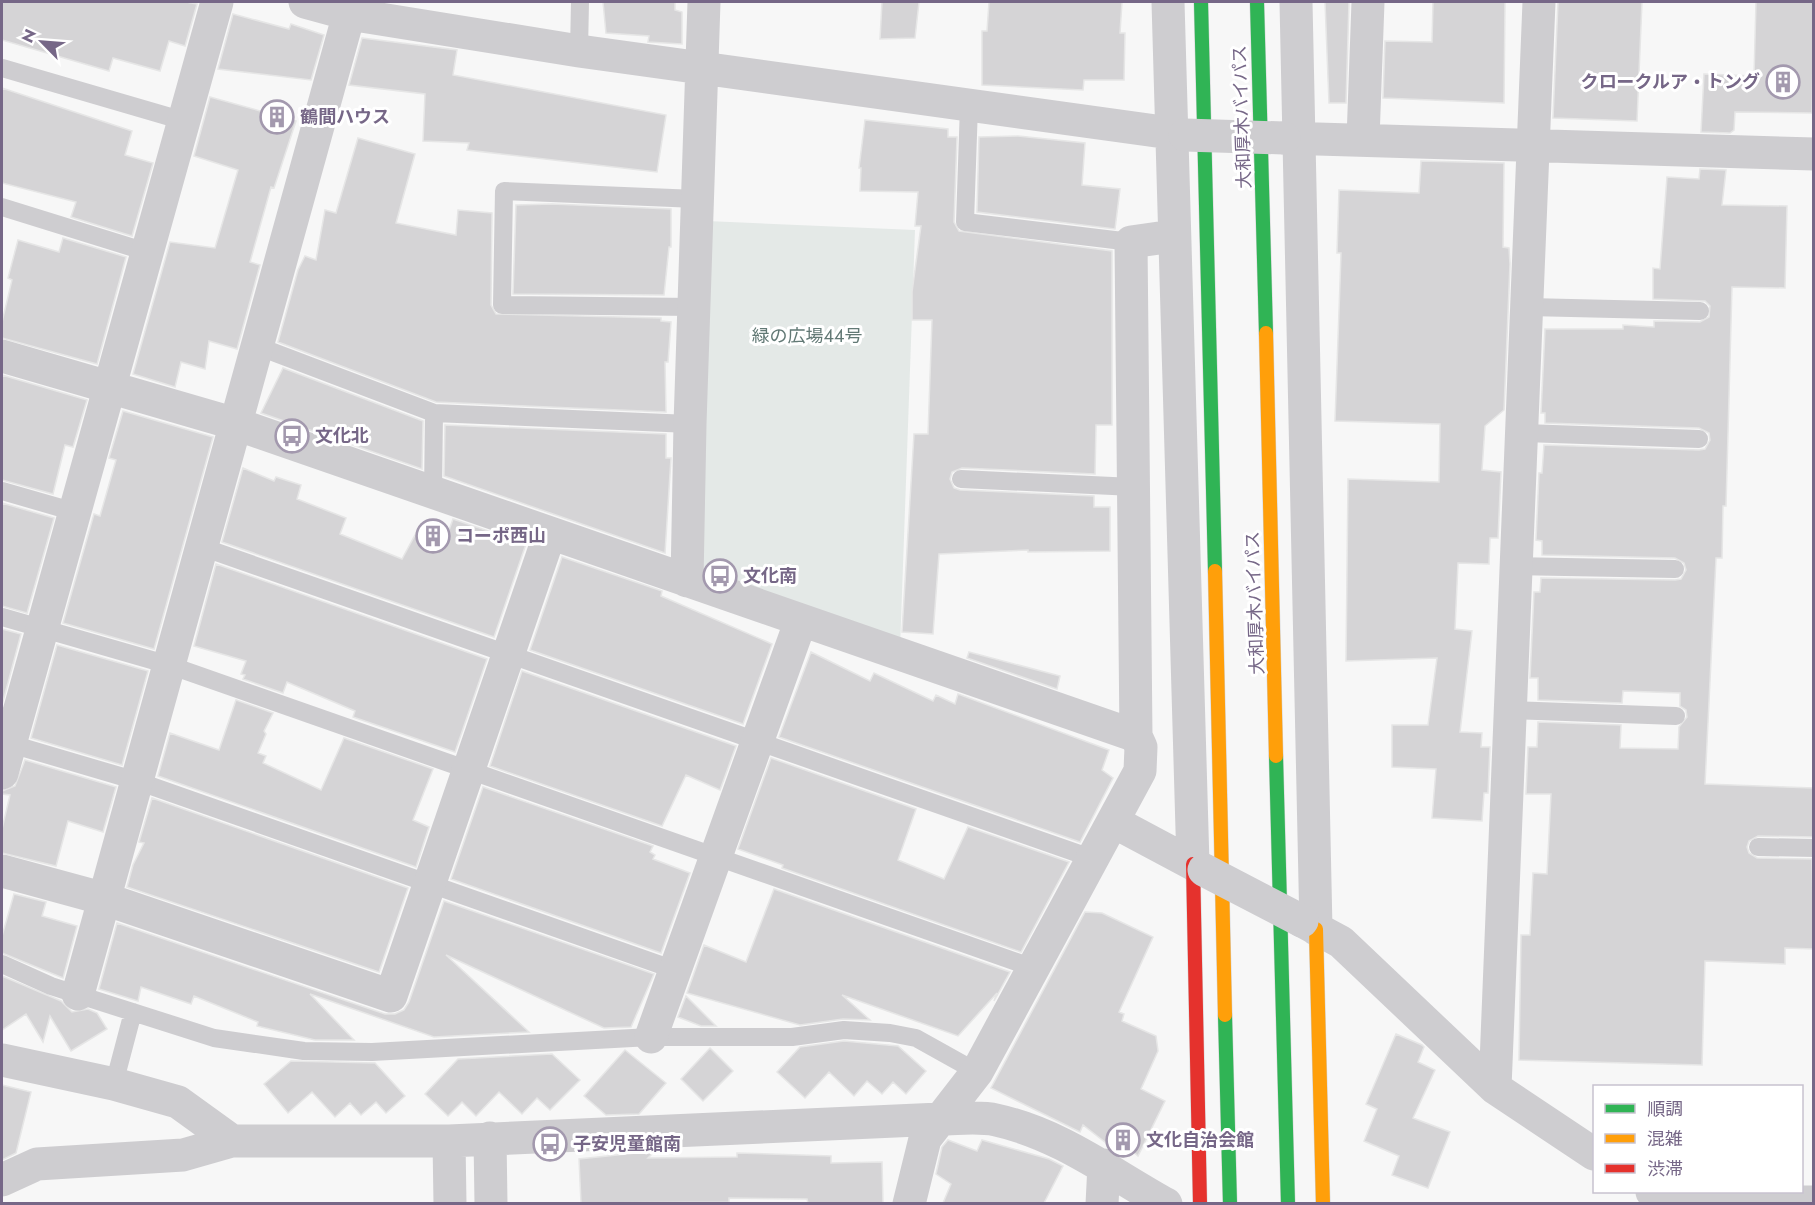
<svg xmlns="http://www.w3.org/2000/svg" width="1815" height="1205" font-family="Jost,'Noto Sans JP',sans-serif">
	<rect width="100%" height="100%" fill="#f7f7f7"/>
	<path fill="#e4e9e7" d="M707 221 915 230 900 649 696 580Z"/>
	<path fill="#d5d4d6" stroke="#e6e6e6" stroke-width="1.5" d="M2 2H186L197 4 185 46 169 41 160 71 113 58 109 71 2 40Z
		M603 2H675V10L682 12V44L648 42 649 36 606 33Z
		M882 2H919L915 38 880 39Z
		M989 2H1122L1120 33H1125L1124 80H1084L1083 90 982 85V31H987Z
		M1325 2H1349L1346 103H1329Z
		M1433 2H1505L1504 103 1383 98 1385 41 1432 42Z
		M1558 2H1642L1637 121 1553 118Z
		M1756 2H1814L1812 113 1735 112 1734 130 1730 133 1701 132 1704 74 1754 76Z
		M233 14 289 29 291 24 324 35 311 80 218 69Z
		M362 38 457 50 453 75 666 115 657 172 467 150 469 143 423 141 425 94 349 85Z
		M2 88 132 131 125 155 153 163 132 236 71 217 76 202 2 183Z
		M210 97 296 121 274 188 271 187 250 262 260 265 237 349 209 341 205 369 181 362 175 387 133 374 170 242 215 248 238 170 194 156Z
		M865 120 948 129V137H957L954 222 959 231 1112 251V425H1096L1095 474 962 468 952 472 950 479 954 488 960 490 1094 496V507H1110V551L1028 552V550L939 554 933 634 902 632 914 434H928L932 320H912V292L921 226H915L918 192 860 191 861 168H859Z
		M1018 136 1085 143 1082 185 1120 189 1115 229 977 212 979 137Z
		M358 138 415 154 396 223 456 235 458 210 492 213 491 305 496 314 661 318V321L671 322 668 362H665L666 412 436 402 278 342 298 270 305 256 316 260 325 210 336 213Z
		M1421 161 1504 163 1503 247 1509 248 1510 264 1504 410 1485 426 1482 470 1501 472 1498 538H1490L1489 564 1458 563 1455 629 1472 631 1460 732 1482 733 1481 747H1490L1488 793H1484L1482 821 1432 818 1436 769 1392 767V725H1428L1437 658 1346 661 1348 479 1439 482 1440 424 1335 421 1340 283 1341 253H1337L1339 190 1419 193Z
		M1700 169 1726 170 1722 205 1787 206 1785 288 1732 287 1726 506H1723L1722 558H1716L1705 784 1814 788 1813 837 1758 836 1749 841 1747 847 1749 853 1757 858 1812 859 1814 949 1785 948V964L1705 961 1702 1065 1519 1060 1521 935H1530L1533 873 1547 874 1551 794H1526L1528 747H1537L1538 722 1621 725 1620 748 1678 749 1679 727 1687 717 1686 710 1680 706V693L1623 691 1622 703 1538 700V678H1530L1534 592H1540L1541 578 1675 580 1681 579 1686 570 1684 563 1675 558 1542 555V541L1536 540 1539 473H1542L1544 445 1699 450 1705 449 1710 440 1709 433 1699 428 1545 423V413H1541L1545 329H1623V325L1654 327V321L1700 322 1709 317 1710 306 1705 301 1653 299V268L1660 269 1667 177 1699 179Z
		M552 204 671 209V247H669L664 295 513 294 516 205Z
		M63 238 126 257 97 364 2 338V322L12 280 8 278 18 240 59 252Z
		M283 368 423 421 422 469 261 413Z
		M2 375 87 400 73 447 65 445 53 494 2 480Z
		M123 411 213 437 154 649 63 623 94 514 100 516 116 460 109 458Z
		M445 425 666 434V458H671L665 553 444 476Z
		M243 468 274 481 276 477 301 485 297 499 346 518 340 534 402 559 421 524 448 533 453 519 526 544 494 637 222 542Z
		M2 503 54 518 27 613 2 606Z
		M562 557 662 591 661 596 772 644 743 724 530 650Z
		M216 564 487 659 455 752 353 717 355 711 287 682 283 693 243 679 245 675 241 674 246 661 194 646Z
		M2 629 21 634 2 705Z
		M57 645 148 671 122 765 31 738Z
		M811 652 870 681 874 673 933 701 936 695 955 704 958 694 1109 750 1102 770 1113 778 1080 842 779 737Z
		M969 652 1060 676 1057 689 967 658Z
		M522 671 736 746 720 790 686 775 662 826 490 766Z
		M236 700 273 713 264 731 266 734 258 753 266 756 263 763 321 790 344 738 433 769 413 820 429 827 416 867 158 776 170 733 219 750Z
		M771 758 916 809 898 860 944 879 968 827 1069 862 1021 952 782 868 783 865 738 849Z
		M25 760 116 787 103 832 68 821 56 866 2 853V829L10 795 2 794V791L15 786Z
		M483 787 653 846 650 852 655 855 653 859 690 873 661 953 451 879Z
		M152 798 408 888 379 972 127 887 133 865 144 843 139 842Z
		M774 889 1010 972 994 1001 997 993 958 1036 842 995 870 1020 843 1019 800 1025 687 993 704 945 746 962Z
		M14 894 46 902 42 916 77 926 63 978 2 953V936Z
		M444 901 654 974 631 1027 604 1028 446 955 529 1032 434 1037 310 994 354 1040H315L257 1026 258 1022 194 996 191 1004 141 987 138 1001 99 989 117 923 385 1014H395L404 1010 409 1002Z
		M1085 912 1102 913 1153 937 1119 1012 1124 1014 1122 1021 1156 1036 1158 1051 1141 1089 1165 1101 1138 1156 1130 1149 1124 1157 1083 1125 1080 1132 991 1088Z
		M2 976 61 1001 72 1012 88 1009 97 1013 107 1029 71 1051 50 1016 43 1042 26 1014 2 1030Z
		M686 996 716 1026H701L678 1017Z
		M1396 1034 1422 1045 1424 1047 1418 1062 1435 1070 1413 1118 1450 1132 1428 1188 1392 1175 1399 1156 1364 1141 1377 1109 1366 1104Z
		M844 1041 898 1046 926 1071 906 1094 893 1082 882 1094 867 1081 854 1096 829 1072 805 1098 777 1072 800 1047Z
		M710 1048 733 1071 703 1101 681 1079Z
		M625 1050 666 1083 639 1114 606 1115 584 1096Z
		M552 1054 580 1080 550 1110 537 1098 522 1114 499 1092 476 1116 462 1102 448 1116 425 1094 458 1059Z
		M291 1061 375 1063 405 1096 386 1113 376 1102 361 1115 350 1103 335 1117 312 1092 288 1113 264 1084Z
		M2 1085 31 1092 16 1153 2 1160Z
		M948 1140 977 1151 982 1140 1049 1159 1063 1166 1044 1203H943L951 1184 936 1174 942 1147Z
		M655 1151 648 1158 737 1157V1153L831 1156V1163L882 1162 883 1203H808L807 1199 729 1198V1202L581 1203 579 1159Z"/>
	<g fill="none" stroke-linecap="round" stroke-linejoin="round">
		<defs>
			<path id="fast" d="M1201 2 1215 571
				M1257 2 1266 333
				M1276 756 1288 1204
				M1225 1015 1230 1204"/>
			<path id="slow" d="M1266 333 1276 756
				M1215 571 1225 1015
				M1316 929 1323 1204"/>
			<path id="jam" d="M1193 864 1200 1204"/>
		</defs>
		<use href="#fast" stroke="#d3d3d5" stroke-width="15"/>
		<use href="#slow" stroke="#d3d3d5" stroke-width="15"/>
		<use href="#jam" stroke="#d3d3d5" stroke-width="15"/>
		<path stroke="#cecdd0" stroke-width="18" d="M579 51 580 2
			M2 68 184 121
			M969 106 965 222 1131 242
			M2 207 147 252
			M694 307 502 305 504 191 697 199
			M1528 307 1700 311
			M257 346 434 413 690 424
			M1522 433 1699 439
			M961 479 1134 487
			M2 491 75 512
			M433 493 434 413
			M202 547 1094 859
			M1517 566 1675 569
			M2 617 169 665 1031 967
			M1511 710 1676 716
			M4 742 137 781 675 970
			M1758 847 1814 848
			M2 964 51 986 214 1038 304 1051 372 1052 651 1037H792L844 1030 890 1033 916 1038 977 1072
			M114 1084 133 1012"/>
		<path stroke="#cecdd0" stroke-width="33" d="M305 2 349 14 579 51 1185 135
			M1168 2 1193 864
			M1296 2 1316 929
			M1284 138 1814 154
			M1363 139 1368 2
			M2 356 236 424 1136 736
			M687 581 690 424 704 2
			M2 773 217 2
			M1114 822 1204 870
			M2 871 105 899 391 996 550 533
			M1302 921 1341 942 1495 1088 1594 1154
			M78 994 349 14
			M651 1037 801 620
			M2 1060 114 1084 178 1102 232 1141H449L940 1119C958 1119 979 1116 996 1120 1060 1134 1110 1173 1166 1204
			M1495 1088 1539 2
			M490 1138 491 1204
			M449 1141 450 1204
			M2 1180 37 1164 183 1155 232 1141
			M1652 1192 1668 1202H1814
			M909 1204 925 1139 977 1072 1140 771 1141 747 1136 736 1131 242 1173 236
			M1102 1204 1104 1165"/>
		<use href="#fast" stroke="#30b455" stroke-width="14"/>
		<use href="#slow" stroke="#ff9f0a" stroke-width="14"/>
		<use href="#jam" stroke="#e5322d" stroke-width="14"/>
		<path stroke="#cecdd0" stroke-width="33" d="M1185 135 1284 138
			M1204 870 1302 921"/>
	</g>
	<defs>
		<symbol id="building-ring" viewBox="-11 -11 22 22"><circle r="9.5" fill="#fff" stroke="#a399ae" stroke-width="1.5"/><path d="M-4-6H4V6H1V3H-1V6H-4ZM-2.5-4.3h1.7v1.8h-1.7ZM.8-4.3h1.7v1.8H.8ZM-2.5-1h1.7V.8h-1.7ZM.8-1h1.7V.8H.8Z" fill="#a399ae"/></symbol>
		<symbol id="bus-ring" viewBox="-11 -11 22 22"><circle r="9.5" fill="#fff" stroke="#a399ae" stroke-width="1.5"/><path d="M-5-6H5V4H4V6H2V4H-2V6H-4V4H-5ZM-3.5-4V0h7V-4ZM-3.5 1.2v1.5H-2V1.2ZM2 1.2v1.5H3.5V1.2Z" fill="#a399ae"/></symbol>
	</defs>
	<g fill-rule="evenodd">
		<use href="#building-ring" x="1764" y="63" width="38" height="38"/>
		<use href="#building-ring" x="258" y="98" width="38" height="38"/>
		<use href="#bus-ring" x="273" y="417" width="38" height="38"/>
		<use href="#building-ring" x="414" y="517" width="38" height="38"/>
		<use href="#bus-ring" x="701" y="557" width="38" height="38"/>
		<use href="#building-ring" x="1104" y="1121" width="38" height="38"/>
		<use href="#bus-ring" x="531" y="1125" width="38" height="38"/>
	</g>
	<g text-anchor="middle" stroke-width="6" stroke-linejoin="round" paint-order="stroke">
		<g font-size="18" font-weight="bold" fill="#766787" stroke="#fff" text-anchor="start">
			<text x="1760" y="88" text-anchor="end">クロークルア・トング</text>
			<text x="300" y="123">鶴間ハウス</text>
			<text x="315" y="442">文化北</text>
			<text x="456" y="542">コーポ西山</text>
			<text x="743" y="582">文化南</text>
			<text x="1146" y="1146">文化自治会館</text>
			<text x="573" y="1150">子安児童館南</text>
		</g>
		<g font-size="18" fill="#766787" stroke="#fff">
			<text transform="translate(1242 117) rotate(-92)" y="6">大和厚木バイパス</text>
			<text transform="translate(1255 603) rotate(-92)" y="6">大和厚木バイパス</text>
		</g>
		<g font-size="18" fill="#627975" stroke="#fff">
			<text x="807" y="342">緑の広場44号</text>
		</g>
	</g>
	<rect width="1815" height="1205" fill="none" stroke="#766787" stroke-width="6"/>
	<rect x="1593" y="1085" width="210" height="108" fill="#ffffff" stroke="#c8c2cf" stroke-width="1.5"/>
	<rect x="1605" y="1104" width="30" height="9" fill="#30b455" stroke="#c8c2cf" stroke-width="1.5"/>
	<text x="1647" y="1115" font-size="18" fill="#766787">順調</text>
	<rect x="1605" y="1134" width="30" height="9" fill="#ff9f0a" stroke="#c8c2cf" stroke-width="1.5"/>
	<text x="1647" y="1145" font-size="18" fill="#766787">混雑</text>
	<rect x="1605" y="1164" width="30" height="9" fill="#e5322d" stroke="#c8c2cf" stroke-width="1.5"/>
	<text x="1647" y="1175" font-size="18" fill="#766787">渋滞</text>
	<g transform="translate(42 42) rotate(295)" stroke="#ffffff" stroke-width="4.5" paint-order="stroke">
	<path d="M0-4.5L10 22L0 15L-10 22Z" fill="#766787"/>
	<text y="-9" font-size="16" font-weight="bold" text-anchor="middle" fill="#766787">N</text>
	</g>
</svg>
